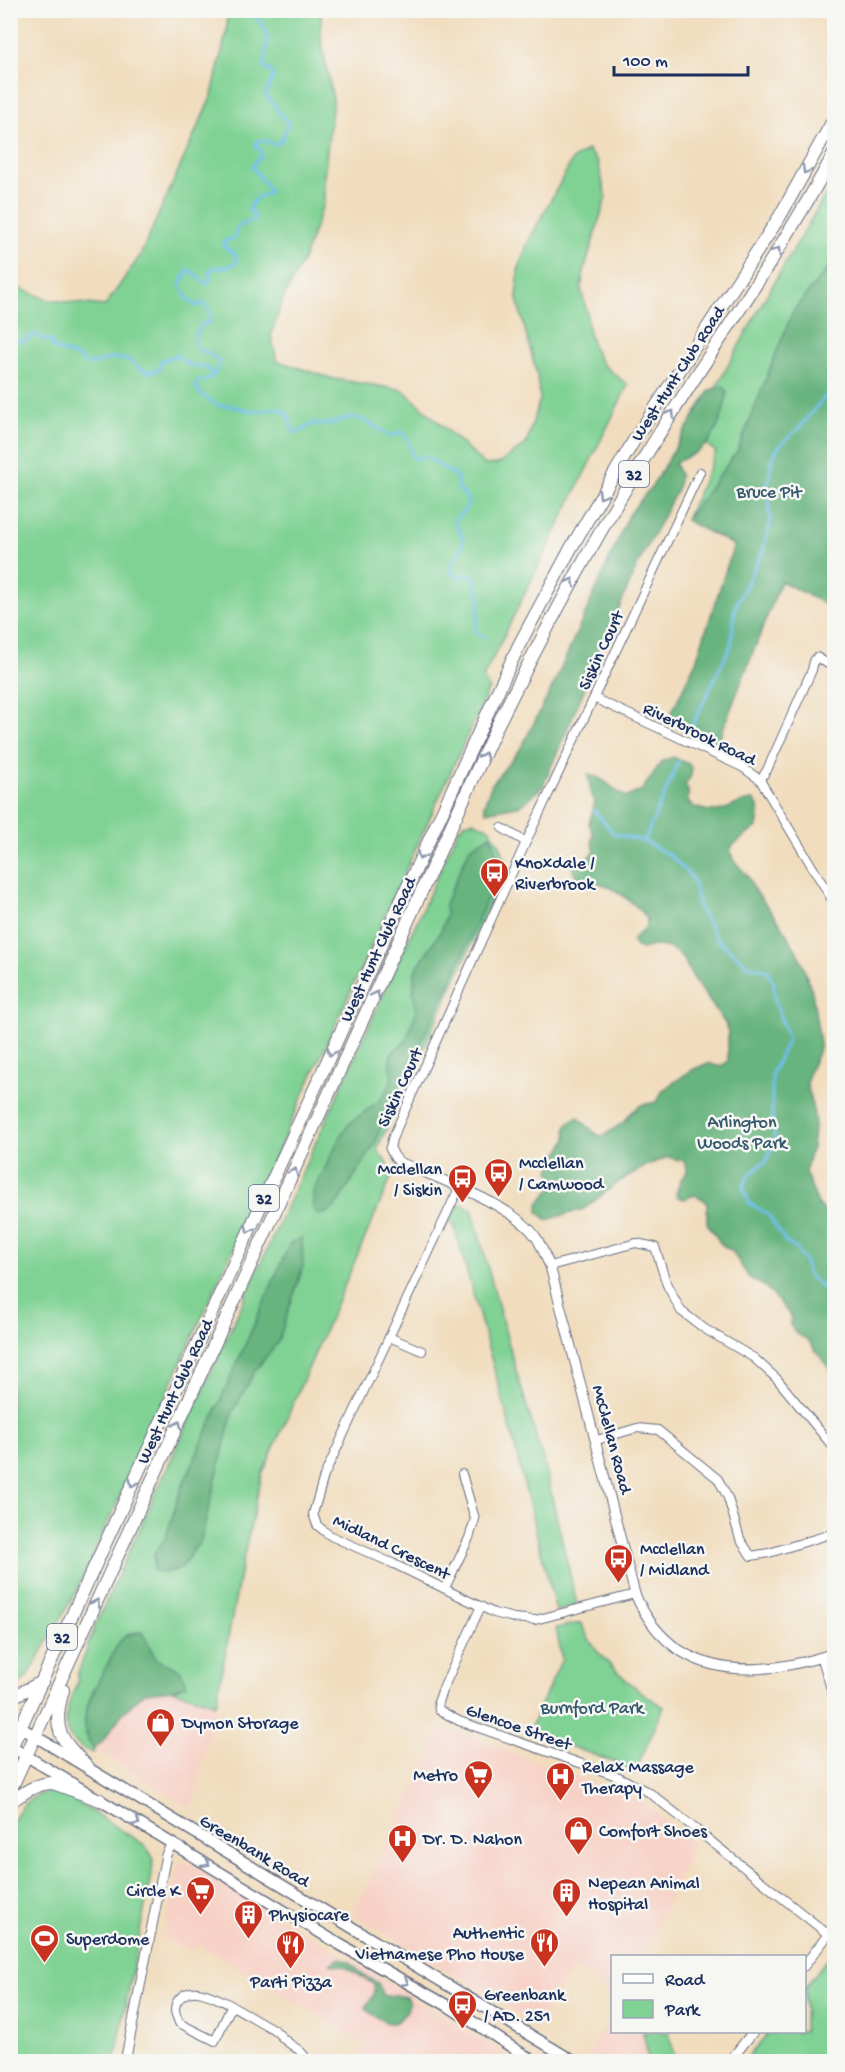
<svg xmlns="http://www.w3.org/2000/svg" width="845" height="2072" font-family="'Gochi Hand',sans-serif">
	<rect width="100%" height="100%" fill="#f6f6f2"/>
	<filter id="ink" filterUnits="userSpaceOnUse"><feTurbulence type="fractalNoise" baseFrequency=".0167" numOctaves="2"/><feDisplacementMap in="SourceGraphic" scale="12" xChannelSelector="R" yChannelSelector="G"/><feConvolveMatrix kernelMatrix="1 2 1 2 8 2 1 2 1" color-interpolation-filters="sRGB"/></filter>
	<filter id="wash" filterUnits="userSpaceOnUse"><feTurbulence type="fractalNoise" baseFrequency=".008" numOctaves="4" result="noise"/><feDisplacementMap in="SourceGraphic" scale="24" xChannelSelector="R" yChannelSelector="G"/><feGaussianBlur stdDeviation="1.35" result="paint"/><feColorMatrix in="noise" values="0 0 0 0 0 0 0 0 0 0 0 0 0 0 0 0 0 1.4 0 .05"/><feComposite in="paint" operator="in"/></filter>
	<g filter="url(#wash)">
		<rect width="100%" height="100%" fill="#f1ddbe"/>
		<path fill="#f7d1c6" d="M173 1690 216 1704 192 1810 94 1749 102 1742 122 1714 144 1692Z
			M442 1727 638 1799 694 1844 649 1943 640 1956H612V1993L574 1967 537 2025 353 1914Z
			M182 1862H189L517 2061H356L366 2044 197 1943 192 1951 163 1938 178 1866Z
			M612 2017V2032H643L649 2061H599L587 2054Z"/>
		<path fill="#80d294" stroke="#4e8079" stroke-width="1.5" d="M227 11H321V39L333 100 324 176V202L304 258 282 301 271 336 277 361 334 379 403 390 485 465 498 464 526 444 540 399 537 375 517 299 518 271 528 242 573 159 588 150 598 162 606 197 584 271 581 289 587 312 588 328 593 347 603 365 628 385 483 678 489 688 78 1588 30 1673 22 1682 11 1689V285L49 300 105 306 140 256 212 95 227 29Z
			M834 180V609L734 545 686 520 716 452 691 433 765 298Z
			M473 821 489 828 501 847 507 867 377 1149 393 1173 262 1475 241 1568 216 1704 173 1690 186 1684 180 1670 156 1659 142 1632 130 1633 122 1639 88 1741 94 1749 93 1753C53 1737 65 1712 78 1681L77 1676 95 1626 459 829 464 823Z
			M459 1205H464L472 1209 515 1367 545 1467 577 1605 556 1611 509 1423 454 1225 449 1221Z
			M580 1623H582C589 1653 638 1692 664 1707L634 1774 619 1764 529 1731 562 1659 556 1628Z
			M47 1792H61L145 1845 154 1859 115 2061 11 2062V1826C21 1806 25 1799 47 1792Z
			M834 1950V2061H744L769 2032H804L805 1987Z
			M643 2032H669L675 2061H649Z"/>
		<path fill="#68b47e" stroke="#42726e" stroke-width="1.5" d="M834 261V609L781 581 717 744 667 722 696 661 734 545 686 520 738 450 793 311Z
			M723 386 727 392C724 413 716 440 697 452 690 456 682 459 675 463L680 475 677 490 637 566 543 786 522 805 486 812 484 805 492 784 521 748 553 686 629 515 654 483 710 390Z
			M673 757 689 764C694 773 691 777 685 785L688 790V802C692 807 695 807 701 809 726 817 731 801 754 800 761 808 759 817 757 827L732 846 730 852 735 862 749 878 753 888 782 926 799 955 812 991 820 1044 817 1055 809 1072 807 1084 815 1119 812 1147 805 1172 819 1206 834 1221V1375L807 1339 798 1335 790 1325 791 1316 766 1287 749 1278 732 1251 721 1244 707 1223V1204L703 1199 695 1195 684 1199 678 1197 676 1194 681 1179 687 1172V1167L684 1161 668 1157 645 1166 617 1183 584 1209 547 1220 538 1212V1203L555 1185 550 1170 567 1138 566 1128 569 1122 578 1117 597 1135 603 1136 624 1122 631 1113 641 1105 657 1102 663 1090 692 1070 708 1063 717 1066 723 1065 728 1061V1032L725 1023C715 1009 705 995 695 980 690 974 688 967 684 960 675 946 656 943 642 949L636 947 633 942V939C637 934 648 929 647 921 647 912 614 888 605 885 599 883 593 882 587 883 580 878 571 875 573 865L587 859 595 851 592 843 593 832 589 824 595 801 591 793 588 775C609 778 610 791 627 797L642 790 662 761Z
			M491 835C496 850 500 861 497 877L449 985 384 1118 375 1144 336 1206 327 1213 318 1215 313 1209V1193L341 1135 350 1123 378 1102 390 1086 392 1078 390 1061 391 1054 406 1041 417 1009 413 993 415 971 441 931 446 915 445 904 470 848Z
			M302 1238 303 1267 278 1342 255 1371 232 1414 201 1540 180 1569 164 1573 154 1571V1555L166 1537 180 1492 290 1243Z
			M142 1632 156 1659 180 1670 186 1684 173 1690 144 1693 122 1714 102 1742 94 1749C72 1722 94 1690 107 1665 111 1658 115 1647 121 1640 126 1634 134 1633 142 1632Z
			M340 1958 350 1962 364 1976 378 1983 384 1996 395 1995 406 1997 409 2003C408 2010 406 2014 400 2019 389 2030 377 2017 367 2010L366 2006 373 1996 375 1985 344 1966 331 1964Z"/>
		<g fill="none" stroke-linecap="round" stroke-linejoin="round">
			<path stroke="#71c0ec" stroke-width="3" d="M252 10 254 17C274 27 266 50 264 69L271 71 273 77 265 95C274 103 278 114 288 122L283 138 275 145 264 140 257 141 255 146 261 151V156L252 166 270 191 266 195 259 196 252 203 249 211 255 215V221H249L236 228V237L223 242 224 246 236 255 237 263 226 267 213 268 208 273 211 279 206 284C199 279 196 273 188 270L180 285C183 294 188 300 196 306L204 303C210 309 211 316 209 324L203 323C196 334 192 340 200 351H205L220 362C215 374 212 380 198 381L195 386 203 396 219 406C230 403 245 411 257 411 266 411 277 406 286 412 291 416 289 424 292 430L297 433 314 423C334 428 342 416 356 418 369 420 379 431 390 436L401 432C412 440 408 449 414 459L427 457 457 477 458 487 469 502C466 511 459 514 454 522 457 529 463 533 463 540 463 553 450 560 452 573L458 577 469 575 475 577 480 601 475 633 485 637
				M10 339 24 341 35 334 43 339 51 340 53 348 80 358 86 364H94L111 358 129 360 140 369 150 372 160 369 161 361 176 355 191 366H205L214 375
				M692 726 731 645 735 607 763 551 770 524 768 487 771 462 778 447 799 428 833 387 834 369
				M594 810 614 834 644 841 671 856 693 879 699 908 718 940 749 966 767 970 774 983V998L788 1039 772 1073V1116L775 1141 766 1161 750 1174 743 1186 749 1203 768 1214 786 1243 797 1249 805 1262 807 1274 834 1298
				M644 841 679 761"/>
		</g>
	</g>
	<g filter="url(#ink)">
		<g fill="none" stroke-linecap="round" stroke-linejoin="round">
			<defs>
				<path id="minor" d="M594 698 742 767 760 780 834 903
					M760 780 767 770 812 670 814 661 817 657 834 668
					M502 828 526 842
					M390 1148 392 1139 526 842 700 472
					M459 1188 324 1476 313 1514 317 1525 324 1531 331 1536 394 1564 494 1613 514 1618 535 1620 635 1594
					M550 1266 636 1243 655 1247 667 1285 681 1311 705 1329 754 1358 777 1379 834 1448
					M389 1337 422 1351
					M597 1440 637 1428 658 1430 718 1479 728 1498 740 1539 751 1556 769 1553 834 1533
					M445 1588 469 1538 475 1519 462 1474
					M481 1606 442 1691 438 1702 439 1710 459 1721 617 1776 650 1793 829 1935
					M231 2007 215 2041 179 2023C178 2019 175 2014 175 2010 175 1998 187 1990 198 1992 218 1995 254 2019 273 2029 278 2032 281 2037 285 2040 295 2049 301 2048 308 2062"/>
				<path id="tertiary" d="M390 1148 394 1156 399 1162C435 1177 514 1205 536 1237 542 1246 545 1257 550 1266L635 1594C673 1682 756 1679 834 1653
					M822 1657 834 1697
					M804 1966 834 1927
					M125 2062 166 1855 172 1843
					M729 2062 753 2032"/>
				<path id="secondary" d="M10 1721 575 2062
					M10 1746 339 1944 448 2006 535 2062"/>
				<path id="primary" d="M63 1690C52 1730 59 1738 88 1767
					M10 1698 42 1682
					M10 1750 519 645 571 548 633 442 780 216 834 119
					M10 1791 498 724C545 630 594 539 649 450 710 351 779 256 834 154
					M10 1802C24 1793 36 1783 53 1783L100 1800"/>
			</defs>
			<use href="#minor" stroke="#666c80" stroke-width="10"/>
			<use href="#tertiary" stroke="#666c80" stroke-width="11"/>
			<use href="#secondary" stroke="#666c80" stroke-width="13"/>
			<use href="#primary" stroke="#666c80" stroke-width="14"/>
			<use href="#minor" stroke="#fff" stroke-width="8"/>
			<use href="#tertiary" stroke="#fff" stroke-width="9"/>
			<use href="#secondary" stroke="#fff" stroke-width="10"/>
			<use href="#primary" stroke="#fff" stroke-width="12"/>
		</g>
		<defs><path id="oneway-chevron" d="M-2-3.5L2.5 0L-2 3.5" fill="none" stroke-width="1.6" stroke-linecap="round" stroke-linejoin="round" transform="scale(1.5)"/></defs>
		<g stroke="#8d97ae">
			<use href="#oneway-chevron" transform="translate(806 170) rotate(120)"/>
			<use href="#oneway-chevron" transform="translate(777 251) rotate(-58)"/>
			<use href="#oneway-chevron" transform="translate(671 414) rotate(-57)"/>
			<use href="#oneway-chevron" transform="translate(602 495) rotate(120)"/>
			<use href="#oneway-chevron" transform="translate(571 582) rotate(-61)"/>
			<use href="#oneway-chevron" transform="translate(484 756) rotate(-66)"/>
			<use href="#oneway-chevron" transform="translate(421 856) rotate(115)"/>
			<use href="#oneway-chevron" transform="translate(376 995) rotate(-65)"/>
			<use href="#oneway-chevron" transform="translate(331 1052) rotate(115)"/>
			<use href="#oneway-chevron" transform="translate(294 1172) rotate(-65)"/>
			<use href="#oneway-chevron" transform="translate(249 1229) rotate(115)"/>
			<use href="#oneway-chevron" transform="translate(178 1425) rotate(-65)"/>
			<use href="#oneway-chevron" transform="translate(133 1483) rotate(115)"/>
			<use href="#oneway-chevron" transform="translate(96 1603) rotate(-65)"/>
			<use href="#oneway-chevron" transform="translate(136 1822) rotate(31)"/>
			<use href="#oneway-chevron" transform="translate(206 1863) rotate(30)"/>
			<use href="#oneway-chevron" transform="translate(405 1982) rotate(30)"/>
		</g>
	</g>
	<defs>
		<symbol id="bus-pin" viewBox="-11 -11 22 30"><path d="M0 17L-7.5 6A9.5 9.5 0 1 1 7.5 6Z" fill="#c8321e" stroke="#f6f6f2"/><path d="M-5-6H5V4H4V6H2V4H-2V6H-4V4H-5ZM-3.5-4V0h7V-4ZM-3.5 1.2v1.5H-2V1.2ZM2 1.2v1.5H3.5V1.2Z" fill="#fff"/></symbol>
		<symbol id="shop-pin" viewBox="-11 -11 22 30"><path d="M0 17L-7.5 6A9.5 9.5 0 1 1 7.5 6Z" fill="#c8321e" stroke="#f6f6f2"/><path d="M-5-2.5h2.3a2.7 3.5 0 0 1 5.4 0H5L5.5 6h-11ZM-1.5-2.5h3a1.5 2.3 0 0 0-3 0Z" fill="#fff"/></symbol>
		<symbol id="supermarket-pin" viewBox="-11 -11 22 30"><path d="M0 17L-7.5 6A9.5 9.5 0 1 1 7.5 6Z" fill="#c8321e" stroke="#f6f6f2"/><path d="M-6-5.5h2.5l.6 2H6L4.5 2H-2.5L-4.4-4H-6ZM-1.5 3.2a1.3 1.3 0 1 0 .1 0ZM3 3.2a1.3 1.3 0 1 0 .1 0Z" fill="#fff"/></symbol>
		<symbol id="hospital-pin" viewBox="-11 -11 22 30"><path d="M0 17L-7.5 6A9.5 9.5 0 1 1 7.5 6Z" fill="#c8321e" stroke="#f6f6f2"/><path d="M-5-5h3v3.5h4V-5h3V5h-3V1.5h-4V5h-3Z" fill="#fff"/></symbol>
		<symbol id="building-pin" viewBox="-11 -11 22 30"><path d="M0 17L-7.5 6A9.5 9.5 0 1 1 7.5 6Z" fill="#c8321e" stroke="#f6f6f2"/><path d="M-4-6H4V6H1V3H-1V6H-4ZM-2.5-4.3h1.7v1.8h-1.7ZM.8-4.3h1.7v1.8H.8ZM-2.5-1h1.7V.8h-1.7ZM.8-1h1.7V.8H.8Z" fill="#fff"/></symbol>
		<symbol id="stadium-pin" viewBox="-11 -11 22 30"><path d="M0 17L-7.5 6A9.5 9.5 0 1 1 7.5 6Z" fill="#c8321e" stroke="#f6f6f2"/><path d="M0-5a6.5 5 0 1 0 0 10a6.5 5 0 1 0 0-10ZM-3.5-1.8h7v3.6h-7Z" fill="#fff"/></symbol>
		<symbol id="restaurant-pin" viewBox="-11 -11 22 30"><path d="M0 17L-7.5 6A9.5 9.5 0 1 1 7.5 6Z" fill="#c8321e" stroke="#f6f6f2"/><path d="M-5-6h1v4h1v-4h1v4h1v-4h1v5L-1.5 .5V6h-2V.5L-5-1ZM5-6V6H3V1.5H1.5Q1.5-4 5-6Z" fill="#fff"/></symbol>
	</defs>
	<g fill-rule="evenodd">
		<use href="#bus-pin" x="478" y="856" width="33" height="45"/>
		<use href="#bus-pin" x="482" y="1156" width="33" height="45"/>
		<use href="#bus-pin" x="446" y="1162" width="33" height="45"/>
		<use href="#bus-pin" x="602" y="1542" width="33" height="45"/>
		<use href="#shop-pin" x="144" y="1706" width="33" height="45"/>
		<use href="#supermarket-pin" x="462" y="1758" width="33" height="45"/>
		<use href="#hospital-pin" x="544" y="1760" width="33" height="45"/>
		<use href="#shop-pin" x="562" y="1814" width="33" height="45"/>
		<use href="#hospital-pin" x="386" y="1822" width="33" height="45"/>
		<use href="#supermarket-pin" x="184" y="1874" width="33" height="45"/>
		<use href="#building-pin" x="550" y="1876" width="33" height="45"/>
		<use href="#building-pin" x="232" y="1898" width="33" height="45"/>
		<use href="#stadium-pin" x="28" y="1922" width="33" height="45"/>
		<use href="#restaurant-pin" x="528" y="1926" width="33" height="45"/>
		<use href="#restaurant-pin" x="274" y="1928" width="33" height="45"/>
		<use href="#bus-pin" x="446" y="1988" width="33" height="45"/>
	</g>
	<g text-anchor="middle" stroke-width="5" stroke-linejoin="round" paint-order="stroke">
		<g fill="#f6f6f2" stroke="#5d6b8a" stroke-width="1.5">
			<rect x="619" y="461" width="30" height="26" rx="4.5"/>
			<rect x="249" y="1185" width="30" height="26" rx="4.5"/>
			<rect x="47" y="1624" width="30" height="26" rx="4.5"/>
		</g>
		<g font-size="16" font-weight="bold" fill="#1b2f5e">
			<text x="634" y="480">32</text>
			<text x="264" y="1204">32</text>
			<text x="62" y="1643">32</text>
		</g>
		<g font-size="18" fill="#1b2f5e" stroke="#f6f6f2">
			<text transform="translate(677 373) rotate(-57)" y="6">West Hunt Club Road</text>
			<text transform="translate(600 650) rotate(-65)" y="6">Siskin Court</text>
			<text transform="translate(700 733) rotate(26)" y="6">Riverbrook Road</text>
			<text transform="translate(377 949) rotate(-65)" y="6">West Hunt Club Road</text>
			<text transform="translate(399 1087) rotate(-65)" y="6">Siskin Court</text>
			<text transform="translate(174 1391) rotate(-65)" y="6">West Hunt Club Road</text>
			<text transform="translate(613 1439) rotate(75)" y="6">McClellan Road</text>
			<text transform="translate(392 1546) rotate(26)" y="6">Midland Crescent</text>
			<text transform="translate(519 1726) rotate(19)" y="6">Glencoe Street</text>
			<text transform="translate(255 1850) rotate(31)" y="6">Greenbank Road</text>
		</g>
		<g font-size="18" fill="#34586c" stroke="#f6f6f2">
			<text x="769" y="497">Bruce Pit</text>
			<text x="742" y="1127">Arlington<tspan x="742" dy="21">Woods Park</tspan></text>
			<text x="592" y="1713">Burnford Park</text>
		</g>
		<g font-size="18" fill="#1b2f5e" stroke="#f6f6f2" text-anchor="start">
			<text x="515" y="868">Knoxdale /<tspan x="515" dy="21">Riverbrook</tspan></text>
			<text x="519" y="1168">Mcclellan<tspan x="519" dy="21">/ Camwood</tspan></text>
			<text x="442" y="1174" text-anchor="end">Mcclellan<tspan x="442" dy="21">/ Siskin</tspan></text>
			<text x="640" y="1554">Mcclellan<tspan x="640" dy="21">/ Midland</tspan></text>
			<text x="182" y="1728">Dymon Storage</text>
			<text x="582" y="1772">Relax Massage<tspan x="582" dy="21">Therapy</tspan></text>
			<text x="458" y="1780" text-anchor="end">Metro</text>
			<text x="599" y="1836">Comfort Shoes</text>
			<text x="423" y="1844">Dr. D. Nahon</text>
			<text x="588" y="1888">Nepean Animal<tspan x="588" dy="21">Hospital</tspan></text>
			<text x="180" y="1896" text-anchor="end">Circle K</text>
			<text x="269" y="1920">Physiocare</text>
			<text x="524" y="1938" text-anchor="end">Authentic<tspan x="524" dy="21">Vietnamese Pho House</tspan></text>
			<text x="66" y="1944">Superdome</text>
			<text x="291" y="1987" text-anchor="middle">Parti Pizza</text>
			<text x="484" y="2000">Greenbank<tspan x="484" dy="21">/ AD. 251</tspan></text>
		</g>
	</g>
	<rect width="845" height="2072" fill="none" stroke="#f6f6f2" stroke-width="36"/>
	<rect x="611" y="1955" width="195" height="78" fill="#f6f6f2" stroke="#9ea6b7" stroke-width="1.5"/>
	<rect x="623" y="1974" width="30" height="9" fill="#ffffff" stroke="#9ea6b7" stroke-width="1.5"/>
	<text x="665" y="1985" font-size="18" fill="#1b2f5e">Road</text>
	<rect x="623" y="2000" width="30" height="18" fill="#80d294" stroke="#9ea6b7" stroke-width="1.5"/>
	<text x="665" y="2015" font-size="18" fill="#1b2f5e">Park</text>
	<path d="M614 66v9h134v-9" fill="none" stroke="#1b2f5e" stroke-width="3"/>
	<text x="623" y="66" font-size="18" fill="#1b2f5e" stroke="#f6f6f2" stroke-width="4.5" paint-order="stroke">100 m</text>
</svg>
